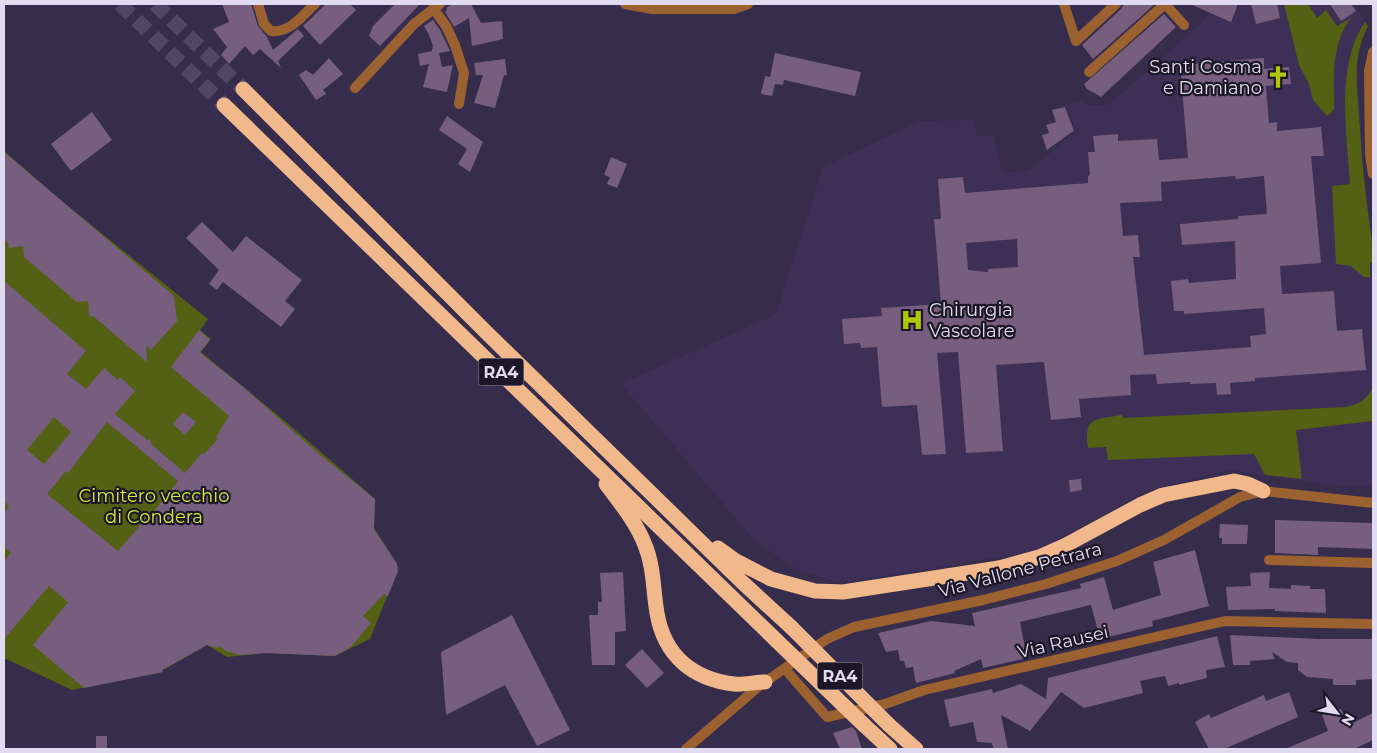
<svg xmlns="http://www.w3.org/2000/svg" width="1377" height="753" font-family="Montserrat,sans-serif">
	<rect width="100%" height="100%" fill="#362c4c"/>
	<path fill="#3d2f56" d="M1213 4H1354L1368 26 1362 38 1357 58 1364 185 1373 246V486L1348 487 1228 470 1145 492 1038 551 887 576 837 582 797 569 755 541 621 384 776 314 823 167 920 121 973 120 977 136 994 135 1002 172 1028 171 1076 132 1066 105 1084 100 1087 105H1108L1206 19Z"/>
	<path fill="#546013" d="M1284 4H1308L1317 18 1326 10 1337 26 1351 18C1331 44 1334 78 1334 109L1331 113 1327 116 1313 100 1309 84 1299 65Z
		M1365 22 1368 26C1352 57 1357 83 1359 117 1361 140 1362 163 1365 186 1367 212 1373 237 1373 263H1370V277H1364L1351 266 1336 264 1332 186 1350 184C1347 134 1335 66 1365 22Z
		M4 151 64 203 208 319 200 330 211 339 201 352 286 422 373 497 375 504 374 528 397 564 398 569 370 639 335 656 266 653 227 657 207 645 158 673 72 690 4 658Z
		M1373 388V421L1296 430 1302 479 1265 475 1254 454 1108 460 1106 447 1088 448C1083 417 1096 419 1122 415L1123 418 1346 407C1359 404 1366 400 1373 388Z"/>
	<path fill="#775e7e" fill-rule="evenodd" d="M222 4H251L258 26 267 37 273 50 298 29 304 36 278 61 281 68 260 49 253 55 245 46 229 64 221 55 227 47 213 29 229 22Z
		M326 4H350L356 10 320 45 303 26Z
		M395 4H420L380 46 369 36 373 26Z
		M453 4H471L481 23 502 21 503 39 472 46 469 18 454 27 445 12 447 10 446 8Z
		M1124 4H1155L1093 59 1082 45 1121 9Z
		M1190 4H1238L1231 22Z
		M1251 4H1277L1280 18 1256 24Z
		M1330 4H1351L1356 11 1341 21Z
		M1164 14 1176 27 1101 97 1087 89 1084 84Z
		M433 20 440 30 450 51 439 53 442 67 453 65 447 92 423 87 429 64 420 66 418 54 432 51 433 46 429 35 424 26Z
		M775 53 861 72 855 96 784 80 783 85 775 84 772 96 761 94 765 76 770 77Z
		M329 58 343 74 323 90 326 94 316 100 299 75 306 70 313 75Z
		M1264 58V69L1289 67 1291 84 1266 86 1269 123 1277 122V131L1321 127 1324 156H1311L1321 263 1280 266 1282 294 1334 291 1337 331 1362 329 1366 370 1255 378V381L1230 383 1231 394 1217 395 1216 383 1190 384V382L1157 384 1156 374 1130 375 1131 395 1079 399 1081 417 1051 420 1044 362 996 365 1003 451 966 453 958 352 937 353 946 454 922 455 917 405 882 407 877 347 861 348 860 343 844 344 842 319 882 316 881 308 941 304 934 219H941L938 179 963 177 965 193 1088 183V176L1090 175 1088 152H1095L1093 136 1118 134V141L1157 139 1159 160 1188 158 1181 76 1187 75V67H1192V64ZM1235 176 1236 179 1264 176 1267 214 1238 216V219L1180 224 1182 245 1235 241 1236 279 1189 283 1188 279 1171 281 1174 311H1184V314L1264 308 1266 334 1250 336 1251 347 1144 355 1133 257H1140L1138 235 1123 236 1120 203 1162 201 1161 182ZM1017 239 1018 267 988 269V272L968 270 966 243Z
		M505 59 507 75H504L495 108 474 103 483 75H476L474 63Z
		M1065 107 1074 131 1069 134 1047 150 1042 135 1049 133 1046 125 1056 122 1052 110Z
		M92 112 112 140 71 171 51 144Z
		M447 116 483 142 470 172 458 164 467 149 439 130Z
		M4 152 174 296 177 321 151 350 146 346 147 362 93 316H89L88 301 77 302 24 257 23 246 9 248 8 243 4 240Z
		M611 157 627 164 617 188 607 184 610 177 604 175Z
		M202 222 233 252 246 236 302 280 285 301 295 309 281 327 223 282 217 290 209 284 219 270 186 238Z
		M4 281 86 351 67 374 86 389 104 368 118 380 120 377 135 391 115 414 147 440 150 439 152 445 185 473 202 453 204 454 218 439 216 437 229 416 171 367 199 330 210 340 200 352 205 357 242 386 319 454 375 499 374 529 397 564 398 571 388 596 384 594 363 616 371 623 351 647 335 656 266 653 240 655 226 651 219 646 218 648 207 645 162 670 163 672 84 688 33 645 68 602 49 586 4 639V561L11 553 4 547V513L9 506 4 501ZM54 417 71 432 44 464 27 450ZM107 422 178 481 145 523 143 522 118 551 47 494 66 471 68 473Z
		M183 412 196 422 185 435 173 424Z
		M1081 479 1082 490 1070 492 1069 480Z
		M1275 520 1373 523V549L1318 547V555L1275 553Z
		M1220 524 1248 525 1247 544H1222V538H1219Z
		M1195 550 1209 606 1152 621 1153 626 1100 639 1091 605 1020 622 1027 658 983 668 981 659 954 671 955 673 916 683 913 667 906 668 904 661H900L898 650 886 652 878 633 931 621 975 626 972 613 1081 588 1080 584 1104 577 1113 610 1161 595 1153 562Z
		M623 572 626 631 615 632V665H592L589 615H598V602H602L600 573Z
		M1270 572 1269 588 1291 589V585L1310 586V589H1325L1326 613 1275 611V609L1228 610 1226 587 1251 586 1250 573Z
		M512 615 570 730 537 746 505 685 446 715 441 652Z
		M1230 635 1319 639H1373V679L1356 680V685H1333V679L1307 677 1298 670V663L1287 662 1272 652 1275 659 1250 661V665H1233Z
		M1217 636 1225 667 1206 670 1207 678 1179 685V683L1168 686 1165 676 1140 681 1143 693 1084 708 1061 692 1030 731 1001 715 1008 749H997L993 748 992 743 977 742 973 722 950 727 944 700 992 689 993 693 1021 684 1046 699 1048 678Z
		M642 649 664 673 647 688 625 665Z
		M1289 692 1298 717 1224 749H1209L1195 722 1209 714 1211 718 1264 695 1266 701Z
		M1341 709 1348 725 1373 713V740L1354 749H1285L1328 731 1322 715Z
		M852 727 856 731 862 749H840L833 733Z
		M96 736H107V749H96Z"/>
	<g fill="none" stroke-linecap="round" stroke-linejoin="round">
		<path stroke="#504665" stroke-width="15" stroke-dasharray="15 8" stroke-linecap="butt" d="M120 4 224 105
			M155 4 243 89"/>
		<path stroke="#9b6130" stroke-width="10" d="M258 4 264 24 271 31C290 33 302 16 315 4
			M625 4 652 9H734L748 4
			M1064 4 1076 41 1116 4
			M1165 4 1184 25
			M433 8 446 26 455 45 464 73 459 104
			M1373 52 1369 71 1370 154 1373 174
			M1089 72 1165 4
			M355 88 414 24 440 4
			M1269 560 1373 563
			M785 669 827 717 885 704 924 690 1225 621 1373 624
			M686 749 764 682"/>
		<path stroke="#9b6130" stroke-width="10" d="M765 682 827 639 854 627 983 600 1046 584 1117 561 1164 540 1240 497 1263 491 1373 503"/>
		<path stroke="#f1b88c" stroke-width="15" d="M243 89 489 335 742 582 791 627
			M224 105 777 641
			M606 484C621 504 636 522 645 545 654 567 653 590 657 613 664 655 692 679 734 684 744 685 755 682 765 682
			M718 548 736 561 771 579 815 591 843 592 999 568 1039 557 1066 545 1140 505 1163 495 1234 481 1248 484 1263 491
			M864 725 890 749
			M889 725 916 749"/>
		<path stroke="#f1b88c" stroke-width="15" d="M791 627 889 725
			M777 641 864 725"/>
	</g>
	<defs>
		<symbol id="church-bare" viewBox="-9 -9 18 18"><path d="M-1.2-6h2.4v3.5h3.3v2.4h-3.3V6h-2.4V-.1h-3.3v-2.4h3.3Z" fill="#aec60c" stroke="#1c1726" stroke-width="2.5" paint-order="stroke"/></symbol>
		<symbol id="hospital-bare" viewBox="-9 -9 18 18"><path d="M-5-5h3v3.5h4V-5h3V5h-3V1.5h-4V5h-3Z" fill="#aec60c" stroke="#1c1726" stroke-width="2.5" paint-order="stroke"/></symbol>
	</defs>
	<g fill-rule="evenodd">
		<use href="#church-bare" x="1262" y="61" width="32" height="32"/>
		<use href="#hospital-bare" x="896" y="304" width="32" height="32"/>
	</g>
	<g text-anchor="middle" stroke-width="4.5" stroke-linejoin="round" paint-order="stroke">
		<g fill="#1c1726" stroke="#a5a0b3" stroke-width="1">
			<rect x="478.5" y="358.5" width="45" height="27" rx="4"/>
			<rect x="817.5" y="662.5" width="45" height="27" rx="4"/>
		</g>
		<g font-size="16" font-weight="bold" fill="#e0dbf0">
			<text x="501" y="378">RA4</text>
			<text x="840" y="682">RA4</text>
		</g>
		<g font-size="18" fill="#e0dbf0" stroke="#1c1726" text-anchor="end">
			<text x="1262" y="73">Santi Cosma<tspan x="1262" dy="21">e Damiano</tspan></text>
			<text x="929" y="316" text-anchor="start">Chirurgia<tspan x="929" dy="21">Vascolare</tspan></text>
		</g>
		<g font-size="18" fill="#d1ec3e" stroke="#1c1726">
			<text x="154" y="502">Cimitero vecchio<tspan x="154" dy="21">di Condera</tspan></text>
		</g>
		<g font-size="18" fill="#e0dbf0" stroke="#1c1726">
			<text transform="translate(1020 570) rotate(-15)" y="6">Via Vallone Petrara</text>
			<text transform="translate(1063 642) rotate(-13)" y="6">Via Rausei</text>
		</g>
	</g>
	<rect width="1377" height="753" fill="none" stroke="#e0dbf0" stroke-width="10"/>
	<g transform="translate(1337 713) rotate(121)" stroke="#1c1726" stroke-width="4" paint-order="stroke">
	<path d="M0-4L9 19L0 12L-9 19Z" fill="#e0dbf0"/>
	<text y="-8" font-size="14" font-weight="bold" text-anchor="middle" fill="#e0dbf0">N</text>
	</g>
</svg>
